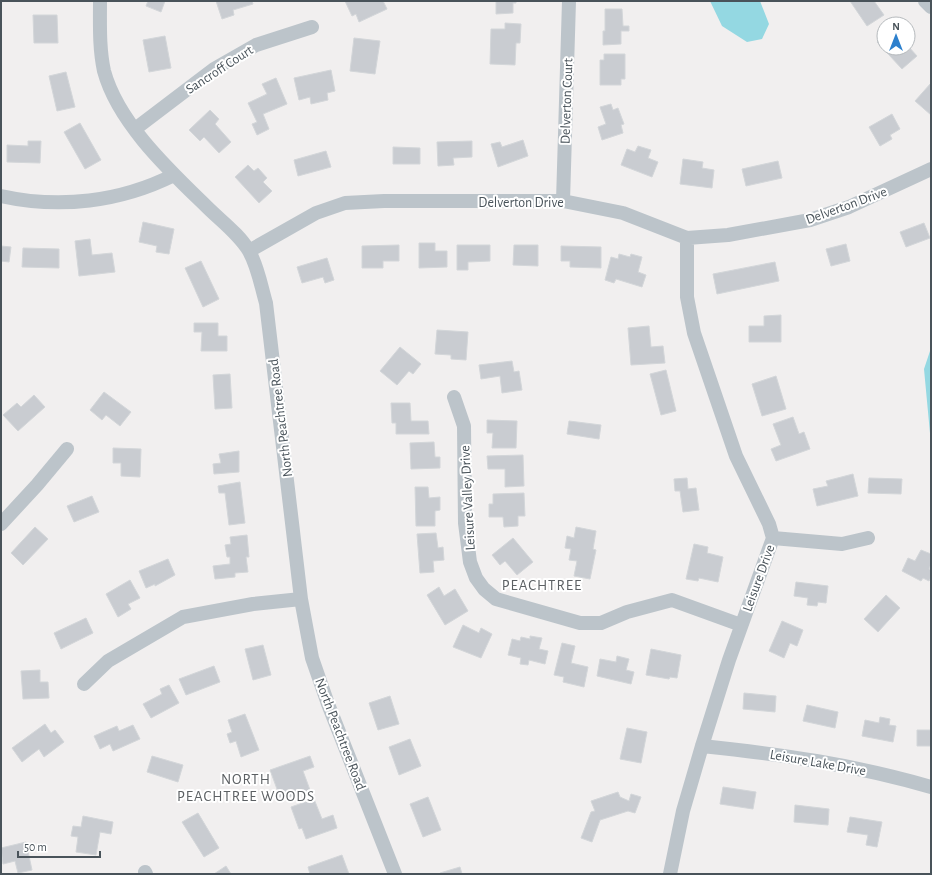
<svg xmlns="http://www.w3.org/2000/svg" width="932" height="875" font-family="'Alegreya Sans',sans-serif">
	<rect width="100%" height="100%" fill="#f1efef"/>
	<path fill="#94d8e2" d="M710 1H760L769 24 762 39 747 42 722 26Z
		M930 351H931V444L924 369Z"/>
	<path fill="#c9ccd1" stroke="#d3d6d9" d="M148 1H165L161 12 146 6Z
		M216 1H252L253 4 233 10 234 15 222 19Z
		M345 1H383L387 9 359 22 356 14 352 16Z
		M496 1H516V3H513V13L496 14Z
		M850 1H874L884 15 867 26Z
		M605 9H622L623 26H629V31H621V44L603 45V31H605Z
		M33 15H57L58 43H34Z
		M505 23 521 24 520 43H516L515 65 490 64 491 29H505Z
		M165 36 171 68 149 72 143 40Z
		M884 36V48H908V46L917 56 902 69 877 42Z
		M354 38 380 41 375 74 350 71Z
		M604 54H625V79H621V85H600V60H604Z
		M331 70 335 91 327 93 328 100 311 104 310 97 299 100 294 78Z
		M66 72 75 107 57 111 49 76Z
		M276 78 287 104 263 114 269 129 257 135 252 124 257 122 248 103 267 94 262 84Z
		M931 83V115L915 101Z
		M611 104 613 110 618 108 624 124 621 125 623 133 602 140 598 127 606 124 600 107Z
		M210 110 219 119 215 124 231 142 219 153 204 137 200 141 189 130Z
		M892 114 900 129 890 135 892 139 880 146 869 127Z
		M80 123 101 160 85 169 64 132Z
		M523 140 528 156 498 167 491 144 500 142 502 147Z
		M28 141H41L40 163 7 162V145L28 146Z
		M472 141V157L453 158 454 165 438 166 437 142Z
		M638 146 651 150 648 158 658 162 652 177 621 165 627 149 635 152Z
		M393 147 420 148V164H393Z
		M326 151 331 167 298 176 294 160Z
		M683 159 703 162 702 168 714 170 712 188 680 184Z
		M778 161 782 178 746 186 742 169Z
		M248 165 254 171 258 168 267 178 263 182 272 191 259 203 235 177Z
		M143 222 174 229 169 254 156 252 157 246 139 242Z
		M924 223 930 238 906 247 900 232Z
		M90 239 92 255 112 253 115 272 79 276 75 241Z
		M419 243H435V251H447V267L419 268Z
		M846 244 850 261 831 266 826 249Z
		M399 245V261H383V268H362V246Z
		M457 245H490V261L468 262V270H457Z
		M514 245H538V266L513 265Z
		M1 246 11 247 9 262 1 261Z
		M561 246 601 247V268L570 267V261H561Z
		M23 248 59 249V268L22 267Z
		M619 254 630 257 631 254 642 257 638 272 646 275 642 287 616 279 614 283 605 280 611 257 618 259Z
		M327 258 334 280 325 283 323 277 302 283 297 267Z
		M201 261 219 299 203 307 185 268Z
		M775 262 779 281 717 294 713 274Z
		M781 315V342H749V326H764V316Z
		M194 323H218V336H227V351H201L202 332H194Z
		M649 326 651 347 663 346 665 363 631 365 628 328Z
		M437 330 468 332 466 360 451 359V355L435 354Z
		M400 347 421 364 413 374 409 371 397 385 380 371Z
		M512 361 514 372 519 371 522 390 502 393 500 376 481 379 479 365Z
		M666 370 676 411 661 415 650 374Z
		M230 374 232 408 215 409 213 375Z
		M776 376 786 409 762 416 752 384Z
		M104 392 131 412 120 426 106 415 102 420 90 410Z
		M34 395 45 407 18 431 3 415 17 403 21 407Z
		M391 403H410L411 421H428L429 434H396V423H392Z
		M793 417 799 434 804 432 810 449 776 461 771 449 781 445 773 424Z
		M487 420 517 421 516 448H492L493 433H487Z
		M569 421 601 425 599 439 567 434Z
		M434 442 435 457H440V468L411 469 410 443Z
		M113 448 141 449 140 477 121 476V463H113Z
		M239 451V472L214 474 213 464 221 463 219 454Z
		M523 455 524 486 505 487V469H488L487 456Z
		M853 474 858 496 817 506 813 489 828 486 826 481Z
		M687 478 688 489 696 488 699 510 683 512 680 491H675L674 479Z
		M869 478 902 479 901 494 868 493Z
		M240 482 245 523 229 525 225 493H219L218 486Z
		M415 487H428L429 498 440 497V510L435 511V526H416Z
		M524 493 525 516H518V526L504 527 503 517H489V504H493V494Z
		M92 496 99 512 74 522 67 506Z
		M35 527 48 539 23 565 11 553Z
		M576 527 596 531 593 549 596 550 590 579 574 576 577 561 569 560 571 549 565 548 567 536 574 538Z
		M436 533 438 548 443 547 444 560 433 561 434 572 420 573 417 534Z
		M247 535 249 557H246L248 572 235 573V577L215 579 213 566 230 564V557H227L225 545 231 544 230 537Z
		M513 538 533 562 517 575 505 561 500 565 492 555Z
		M694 544 708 547 707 553 723 557 718 582 699 578 698 581 686 579Z
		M921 550 931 554V564L929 569 931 570V577L929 581 923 578 921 581 902 571 908 558 915 561Z
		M168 559 175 575 155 586V584L146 588 139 571Z
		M130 580 140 598 128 604 131 609 118 617 106 594Z
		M796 582 828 586 826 603 818 602 817 606 807 605 808 598 794 596Z
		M439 587 444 596 455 589 468 611 445 625 427 595Z
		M886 595 900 608 878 632 864 619Z
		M86 618 93 633 61 649 54 633Z
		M782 621 803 630 797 646 790 643 784 658 769 651Z
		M463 625 479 633 481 628 492 634 481 658 453 647Z
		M530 636 542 638 539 649 548 651 545 664 529 660 528 665 520 664 521 658 508 655 512 639 520 641 521 637 530 639Z
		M562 643 575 646 571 663 588 667 584 687 563 682 564 677 554 675Z
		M263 645 271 675 253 680 245 649Z
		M651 649 681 655 677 678 670 677 669 679 646 675Z
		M617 656 629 659 626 670 634 672 631 684 597 676 600 659 616 662Z
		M214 666 220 682 186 695 179 679Z
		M40 670V682H48L49 698 23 699 21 671Z
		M169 685 179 703 151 718 143 704 162 694 160 689Z
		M744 693 776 696 775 712 743 709Z
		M390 696 399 724 378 730 369 703Z
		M807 705 838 712 835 728 803 721Z
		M245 714 259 750 241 757 236 741 230 743 227 734 232 732 228 720Z
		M880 717 890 719 889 725 896 726 893 742 862 736 865 720 879 723Z
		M45 724 51 733 55 730 64 742 44 757 39 749 22 762 12 748Z
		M133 725 140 739 113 751 110 744 100 749 94 736 117 726 119 731Z
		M627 728 647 732 641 763 620 759Z
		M917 730H931V746H917Z
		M410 739 421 766 399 775 389 747Z
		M152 756 183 765 178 782 147 772Z
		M310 756 314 767 303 771 310 790 281 800 270 770Z
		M723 787 756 792 753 809 720 804Z
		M618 792 620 797 629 801 631 794 641 797 635 813 628 811 600 820 592 842 581 838 591 812 595 811 591 801Z
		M428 797 441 830 423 837 410 804Z
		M314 799 322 819 333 815 337 828 306 839 302 828 299 829 291 807Z
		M795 805 829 809 828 825 794 822Z
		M198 813 219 848 204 857 182 822Z
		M83 816 113 822 111 834 100 832 96 855 76 852 78 837 71 836 73 826 81 827Z
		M850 817 882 822 877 847 866 845 868 835 847 832Z
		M26 842 32 870 18 873 15 861 3 864 1 848Z
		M342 855 349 874H310L308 867Z
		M226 866 231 874H214Z
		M460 867 462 874H440V873Z"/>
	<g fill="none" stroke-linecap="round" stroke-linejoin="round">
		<path stroke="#bcc4ca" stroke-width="14" d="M100 1C100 24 99 48 104 71 118 123 170 171 207 207 221 221 239 234 249 251 258 267 261 286 266 303L301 599 312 658 328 704 395 874
			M925 1 931 7
			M135 129 214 69 256 45 312 27
			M1 196C60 209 120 202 174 175
			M563 201 569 1
			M249 251 316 213 345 203 384 201H563L623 213 687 238 728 235 810 220 849 207 931 169
			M454 397 464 426 465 523 470 562 476 578 484 589 496 599 580 623H601L627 612 672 600 741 625
			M1 524 37 485 67 449
			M773 538 842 544 868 538
			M84 684 108 661 183 617 253 604 301 599
			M702 746C780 754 856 765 931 787
			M145 872 146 874
			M670 874 683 811 702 746 729 660 773 538 769 524 736 456 694 333 687 297V238"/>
	</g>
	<g text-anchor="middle" stroke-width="4" stroke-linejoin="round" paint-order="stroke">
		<g font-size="14" fill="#49535a" stroke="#fff">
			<text transform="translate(219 69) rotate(-33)" y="5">Sancroff Court</text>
			<text transform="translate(566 101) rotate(-88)" y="5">Delverton Court</text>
			<text x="521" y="207">Delverton Drive</text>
			<text transform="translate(846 205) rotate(-20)" y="5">Delverton Drive</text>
			<text transform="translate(280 418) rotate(-97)" y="5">North Peachtree Road</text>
			<text transform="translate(467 498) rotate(-93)" y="5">Leisure Valley Drive</text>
			<text transform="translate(758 578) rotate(-70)" y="5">Leisure Drive</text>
			<text transform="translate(341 734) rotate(69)" y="5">North Peachtree Road</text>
			<text transform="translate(818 762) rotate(10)" y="5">Leisure Lake Drive</text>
		</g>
		<g font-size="15" letter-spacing="1" fill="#5c6063" stroke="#fff">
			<text x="542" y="590">PEACHTREE</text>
			<text x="246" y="784">NORTH<tspan x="246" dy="17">PEACHTREE WOODS</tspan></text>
		</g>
	</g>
	<rect width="932" height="875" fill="none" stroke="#49535a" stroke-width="4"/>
	<g transform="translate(896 36)"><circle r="19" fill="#ffffff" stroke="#b6babd"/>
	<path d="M0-3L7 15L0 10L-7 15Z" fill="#2d80cd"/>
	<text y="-6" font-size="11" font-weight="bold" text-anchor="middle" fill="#49535a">N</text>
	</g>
	<path d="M18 851v6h82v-6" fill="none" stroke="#49535a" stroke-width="2"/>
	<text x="24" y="851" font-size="12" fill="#49535a" stroke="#ffffff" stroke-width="3" paint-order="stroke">50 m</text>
</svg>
